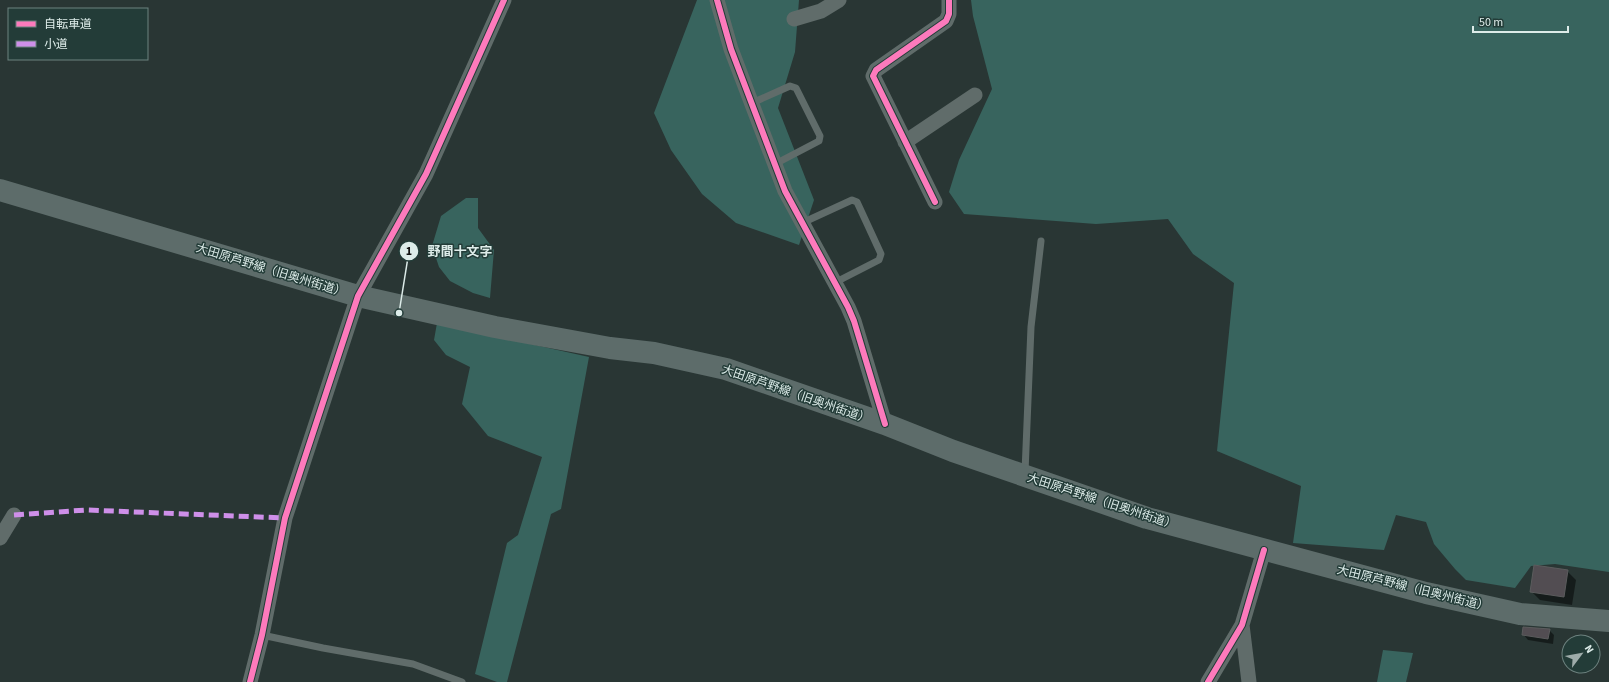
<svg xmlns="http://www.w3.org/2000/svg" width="1609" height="682" font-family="'Source Sans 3','Noto Sans JP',sans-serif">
	<rect width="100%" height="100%" fill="#293634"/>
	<path fill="#38645e" d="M697 0H799L795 52 778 108 814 200 799 245 736 223 702 194 671 150 654 113Z
		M971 0H1609V572L1555 564 1531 566 1515 588 1466 580 1455 569 1434 544 1426 522 1396 515 1384 550 1293 543 1301 486 1217 451 1234 283 1193 254 1168 219 1096 224 964 214 949 192 959 160 992 89 973 16Z
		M466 198H478V228L494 250 490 298 473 293 450 281 439 267 432 246 441 216Z
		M437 323 589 357 561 509 551 514 507 682H497L475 674 507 543 518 535 542 457 488 436 462 404 470 367 446 355 434 340Z
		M1383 650 1413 653 1406 682H1377Z"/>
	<path fill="#0007" d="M1567 571 1576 580 1572 605 1540 600 1531 591Z
		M1549 630 1554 635 1553 644 1528 640 1523 634Z"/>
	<path fill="#524d52" stroke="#5b5c5d" d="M1534 565 1568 570 1564 597 1530 592Z
		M1523 627 1550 629 1548 639 1522 635Z"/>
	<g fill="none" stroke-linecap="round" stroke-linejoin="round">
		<path stroke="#606c6a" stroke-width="7" d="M752 103 790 86 796 88 820 136 819 141 775 164
			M802 223 852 200 857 202 881 254 879 260 834 283
			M1025 472 1031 327 1041 241
			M262 635 323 648 413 664 462 682"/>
		<path stroke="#606c6a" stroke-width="15" d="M717 0 731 49 785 191 848 307 854 321 885 424
			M794 19 821 11 839 0
			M905 142 975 95
			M935 202 873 76 876 70 946 21 949 14V0
			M0 538 14 515
			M1242 625 1249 682
			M250 682 262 635 285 518 358 296 426 174 504 0
			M1208 682 1242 625 1264 550"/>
		<path stroke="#5d6c6a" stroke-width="22" d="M0 190 358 296 495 327 610 348 654 353 726 369 885 424 953 451 1147 518 1426 593 1520 614 1609 621"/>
		<path stroke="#ce8fe9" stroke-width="5" stroke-dasharray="10 5" stroke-linecap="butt" d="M14 515 86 510 285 518"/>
		<defs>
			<path id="cycleway" d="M717 0 731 49 785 191 848 307 854 321 885 424
				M935 202 873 76 876 70 946 21 949 14V0
				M250 682 262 635 285 518 358 296 426 174 504 0
				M1208 682 1242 625 1264 550"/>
		</defs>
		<use href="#cycleway" stroke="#233c38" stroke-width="8"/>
		<use href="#cycleway" stroke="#fd7abc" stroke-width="6"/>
	</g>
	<g text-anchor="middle" stroke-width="3" stroke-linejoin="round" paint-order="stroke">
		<g font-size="12" fill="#ddece9" stroke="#233c38">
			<text transform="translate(271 270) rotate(17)" y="4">大田原芦野線（旧奥州街道）</text>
			<text transform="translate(796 394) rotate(19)" y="4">大田原芦野線（旧奥州街道）</text>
			<text transform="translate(1102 501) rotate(18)" y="4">大田原芦野線（旧奥州街道）</text>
			<text transform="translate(1413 588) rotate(14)" y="4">大田原芦野線（旧奥州街道）</text>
		</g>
	</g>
	<path fill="none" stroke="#ddece9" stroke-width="1.5" d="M399 313L409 251"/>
	<g fill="#ddece9" stroke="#233c38" stroke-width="1.5">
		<circle cx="399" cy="313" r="4"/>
		<circle cx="409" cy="251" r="10"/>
	</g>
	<g font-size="12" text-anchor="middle" font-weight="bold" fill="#111">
		<text x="409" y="255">1</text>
	</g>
	<g font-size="13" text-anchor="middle" font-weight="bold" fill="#ddece9" stroke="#233c38" stroke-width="3" stroke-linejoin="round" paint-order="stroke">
		<text x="460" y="256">野間十文字</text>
	</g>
	<rect x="8" y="8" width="140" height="52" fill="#233c38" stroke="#6d827f"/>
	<rect x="16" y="21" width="20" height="6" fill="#fd7abc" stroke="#6d827f"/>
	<text x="44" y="28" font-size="12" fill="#ddece9">自転車道</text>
	<rect x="16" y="41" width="20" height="6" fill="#ce8fe9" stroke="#6d827f"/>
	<text x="44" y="48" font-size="12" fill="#ddece9">小道</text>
	<g transform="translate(1581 654) rotate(58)"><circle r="19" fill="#233c38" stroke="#6d827f"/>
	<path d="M0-3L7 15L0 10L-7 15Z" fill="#9eacaa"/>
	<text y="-6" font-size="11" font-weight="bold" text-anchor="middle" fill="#ddece9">N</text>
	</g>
	<path d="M1473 26v6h95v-6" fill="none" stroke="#ddece9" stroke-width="2"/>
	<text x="1479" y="26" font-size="12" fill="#ddece9" stroke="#233c38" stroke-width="3" paint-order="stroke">50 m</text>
</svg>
